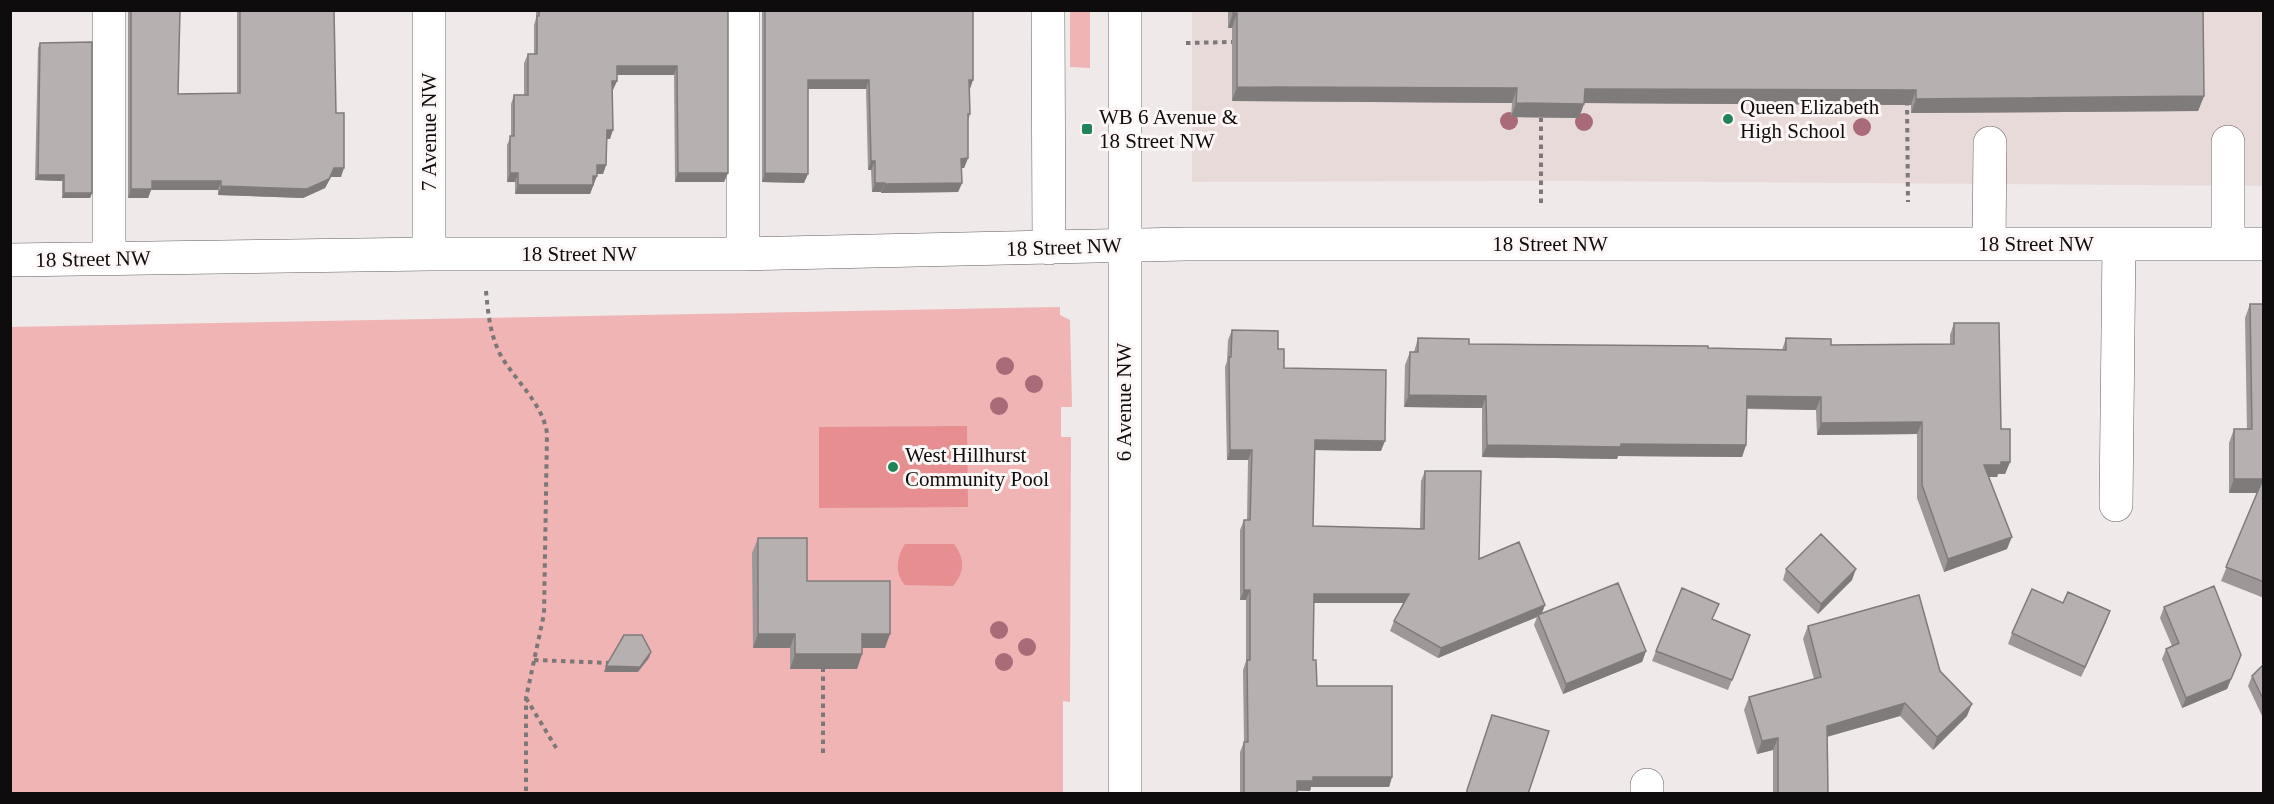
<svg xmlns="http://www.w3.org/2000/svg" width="2274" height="804" font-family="'Times New Roman',serif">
	<rect width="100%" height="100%" fill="#efe9e9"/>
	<path fill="#e9dada" d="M1192 11H2263V186L1567 181 1192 182Z"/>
	<path fill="#f0b4b4" d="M1070 11H1090V68L1070 67Z
		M1060 307V315L1070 320 1072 407H1061V437H1071L1070 702 1063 701V793H11L10 327Z"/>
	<path fill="#e68e90" d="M967 426 968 507 819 508V427Z
		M905 544H954C965 558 965 572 953 586L905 585C894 573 897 556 905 544Z"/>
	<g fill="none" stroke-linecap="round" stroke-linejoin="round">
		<defs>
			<path id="minor" d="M429 10V254
				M1048 10 1049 248
				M1125 10V794
				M2228 142V244
				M1989 244 1990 143
				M743 254V10
				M109 258V10
				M10 260 429 254H743L1186 244H2264
				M2116 505 2119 244
				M1647 794V785"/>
		</defs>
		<use href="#minor" stroke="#655f5f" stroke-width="34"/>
		<path stroke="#7c7878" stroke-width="4" stroke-dasharray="4.5 4.5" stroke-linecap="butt" d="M1186 43 1232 42
			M1907 101 1908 202
			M1541 203V118
			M486 291C488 313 490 334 500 354 515 381 542 402 547 433L544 614 526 698V794
			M534 660 611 663
			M526 698 558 751
			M823 753V669"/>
		<use href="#minor" stroke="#fff" stroke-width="33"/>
	</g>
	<g fill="#aa6b78">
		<circle cx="1509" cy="121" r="9"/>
		<circle cx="1584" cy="122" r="9"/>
		<circle cx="1862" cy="127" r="9"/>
		<circle cx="1005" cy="366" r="9"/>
		<circle cx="1034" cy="384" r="9"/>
		<circle cx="999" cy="406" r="9"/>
		<circle cx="999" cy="630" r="9"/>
		<circle cx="1027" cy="647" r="9"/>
		<circle cx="1004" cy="662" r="9"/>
	</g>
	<path fill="#9d9797" d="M128 10H180L178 94 237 93V10H334L336 113 341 177H331L325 188 303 198 218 195V190H151L148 198H128Z
		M536 10H728V173L724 182H675L674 75H617V81L612 90 610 139H607L606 165 603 174H597L590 194H515V182H507V145L511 136V104L514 95H524V63L528 54H534V25L536 18Z
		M762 10H973L970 89V114L968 121V158L964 168H961L962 183 958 192 881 193V192H872L871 170H868L866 89H808L804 183 762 182Z
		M1228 10H2203L2204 96 2198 111 1911 113V105L1584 103 1579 118 1511 117 1512 103 1232 101V28H1228Z
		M40 43 92 193 90 198H62V181L35 180 38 48Z
		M2250 304H2264V598L2221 581 2257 493H2229V443L2234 429H2247L2245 318Z
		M1954 323 2001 429 2010 462 2005 474H1998L1997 477H1989L2007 549 1944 572 1917 498V434L1817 435 1816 410 1747 409 1746 445 1742 457 1618 456 1617 459 1482 457V408L1404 407 1405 365 1410 352H1414L1418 338 1469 344 1782 350 1786 338 1831 345 1950 344V335Z
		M1232 330 1278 349 1284 368 1381 451 1315 450 1313 526 1420 528 1421 481 1425 471 1479 559 1545 605 1542 613 1646 651 1642 662 1563 694 1534 625 1537 617 1438 658 1390 631 1394 621 1403 603H1313V660L1317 686 1392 777 1389 787H1311L1310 791H1297V794H1240V752L1244 742 1243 670 1246 661V600H1240V530L1244 520H1247L1248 460H1227L1225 367 1227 361 1228 340Z
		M758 538 807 581 885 648H862V654L857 669H790V648H753L752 553Z
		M1786 569 1852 580 1818 614 1783 580Z
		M2164 607 2237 665 2227 689 2182 708 2162 659 2166 649 2172 646 2160 618Z
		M1712 620 1750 635 1728 690 1652 661 1656 651Z
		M2106 622 2081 677 2008 644 2012 633Z
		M1808 626 1940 671 1967 716 1933 750 1900 716 1827 737 1828 794H1773V750L1757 754 1744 710 1749 697 1814 679 1803 639Z
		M2264 664V720L2248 686 2252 676Z"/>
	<path fill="#807b7b" d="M1233 13H1237L1232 28H1228Z
		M617 66H677L674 75H613Z
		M808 80H869L866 89H804Z
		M969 80H973L970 89Z
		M612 81H617L613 90H609Z
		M1237 87 1517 88 1512 103 1232 101Z
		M1585 89 1916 90 1911 105 1580 103Z
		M2204 96 2198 111 1911 113 1916 99Z
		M1516 103 1584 104 1579 118 1511 117Z
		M607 130H613L610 139H603Z
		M968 158 964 168H958L961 159Z
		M871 161H875L871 170H868Z
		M597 165H606L603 174H594Z
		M334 168H344L341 177H331L325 188 303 198 218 195 221 186Z
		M510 173H518L515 182H507Z
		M678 173H728L724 182H675Z
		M765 173 808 174 804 183 762 182Z
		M38 175H64L62 181 35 180Z
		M593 176H597L590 194H515L518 185Z
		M152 181H221L218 190H151L148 198H128L131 189Z
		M875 183H885L881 192H872Z
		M962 183 958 192 881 193 885 184Z
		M64 193H92L90 198H62Z
		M1409 395 1486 396 1482 408 1404 407Z
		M1747 396 1821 397 1816 410 1742 408Z
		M1922 422 1917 434 1817 435 1821 423Z
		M1315 440 1385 441 1381 451 1312 450Z
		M1621 444 1746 445 1742 457 1618 456 1617 459 1482 457 1487 445Z
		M1230 450H1252L1248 460H1227Z
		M2001 462H2010L2005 474H1998L1997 477H1979L1984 465Z
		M2234 479H2263L2258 493H2229Z
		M2012 537 2007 549 1944 572 1948 559Z
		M1856 569 1852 580 1818 614 1821 604Z
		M1244 590H1250L1246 600H1240Z
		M1314 594H1409L1405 603H1310Z
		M1545 605 1541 615H1538L1537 617 1438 658 1441 648Z
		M2110 611 2106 622 2081 677 2085 667Z
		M758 634H795L790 648H753Z
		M862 634H890L885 648H857Z
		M1646 651 1642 662 1563 694 1566 684Z
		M651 652 649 658 638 672H604L606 666Z
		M795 654H862L857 669H790Z
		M2241 655 2227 689 2182 708 2186 698Z
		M1905 703 1900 716 1822 738 1827 726Z
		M1972 704 1967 716 1933 750 1937 737Z
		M1778 738 1773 750 1757 754 1762 741Z
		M1313 777H1392L1389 787H1311L1310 791 1294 790 1297 781Z"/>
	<path fill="#b7b0b0" stroke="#807b7b" stroke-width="1.5" d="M131 10H180L178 94 240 93V10H334L336 113H344V168H334L329 179 307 189 221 186V181H152V189H131Z
		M539 10H728V173H678L677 66H617V81H612L613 130H607L606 165H597V176H593V185H518V173H510V136H514V95H528V54H537V16H539Z
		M765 10H973V80H969L970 114H968V158L961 159 962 183 885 184V183H875V161H871L869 80H808V174L765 173Z
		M1233 10H2203L2204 96 1916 99V90L1585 89 1584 104 1516 103 1517 88 1237 87V13H1233Z
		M92 42V193H64V175H38L40 43Z
		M2250 304H2264V582L2226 567 2263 479H2234V429H2252Z
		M1954 323H1999L2001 429H2010V462H2001V465H1984L2012 537 1948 559 1922 485V422L1821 423V397L1747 396 1746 445 1621 444V447L1487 445 1486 396 1409 395 1410 352H1418V338L1469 339V344L1708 346V348L1786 350V338L1831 339V345L1954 344Z
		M1232 330 1278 331V349H1284V368L1386 370 1385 441 1315 440 1313 526 1424 529 1425 471H1481L1479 559 1519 542 1545 605 1441 648 1394 621 1409 594H1314L1313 660H1316L1317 686H1392V777H1313V781H1297V794H1244V742H1248L1247 660H1250V590H1244V520H1250L1252 450H1230L1229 357H1231Z
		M1821 534 1856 569 1821 604 1786 569Z
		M758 538H807V581H890V634H862V654H795V634H758Z
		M1618 583 1646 651 1566 684 1538 615Z
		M2214 586 2241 655 2231 679 2186 698 2166 649 2179 643 2164 607Z
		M1682 588 1719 604 1712 619 1750 635 1732 680 1656 651Z
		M2032 589 2063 603 2068 592 2110 611 2085 667 2012 633Z
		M1919 595 1940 671 1972 704 1937 737 1905 703 1827 726 1828 794H1778V738L1762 741 1749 697 1821 677 1808 626Z
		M624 635H642L651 652 640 667 606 666Z
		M2264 664V701L2252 676Z
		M1492 715 1549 731 1528 794H1467V790Z"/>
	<g fill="#22835b" stroke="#fdf6f6" stroke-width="2">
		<circle cx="1728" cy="119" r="6"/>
		<rect x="1081" y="123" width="12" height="12" rx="3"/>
		<circle cx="893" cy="467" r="6"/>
	</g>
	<g text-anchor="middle" stroke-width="6" stroke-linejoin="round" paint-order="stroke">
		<g font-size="21" fill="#0e0c0c" stroke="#fdf6f6" text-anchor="start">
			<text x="1740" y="114">Queen Elizabeth<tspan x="1740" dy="24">High School</tspan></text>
			<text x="1099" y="124">WB 6 Avenue &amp;<tspan x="1099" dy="24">18 Street NW</tspan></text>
			<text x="905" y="462">West Hillhurst<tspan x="905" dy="24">Community Pool</tspan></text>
		</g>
		<g font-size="21" fill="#0e0c0c" stroke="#fdf6f6">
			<text transform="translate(429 132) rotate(-90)" y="7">7 Avenue NW</text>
			<text x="1550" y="251">18 Street NW</text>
			<text x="2036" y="251">18 Street NW</text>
			<text transform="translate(1064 247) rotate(-2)" y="7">18 Street NW</text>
			<text x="579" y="261">18 Street NW</text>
			<text transform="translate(93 259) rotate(-1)" y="7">18 Street NW</text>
			<text transform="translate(1124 402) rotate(-90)" y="7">6 Avenue NW</text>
		</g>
	</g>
	<rect width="2274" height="804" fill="none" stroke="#0e0c0c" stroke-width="24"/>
</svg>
